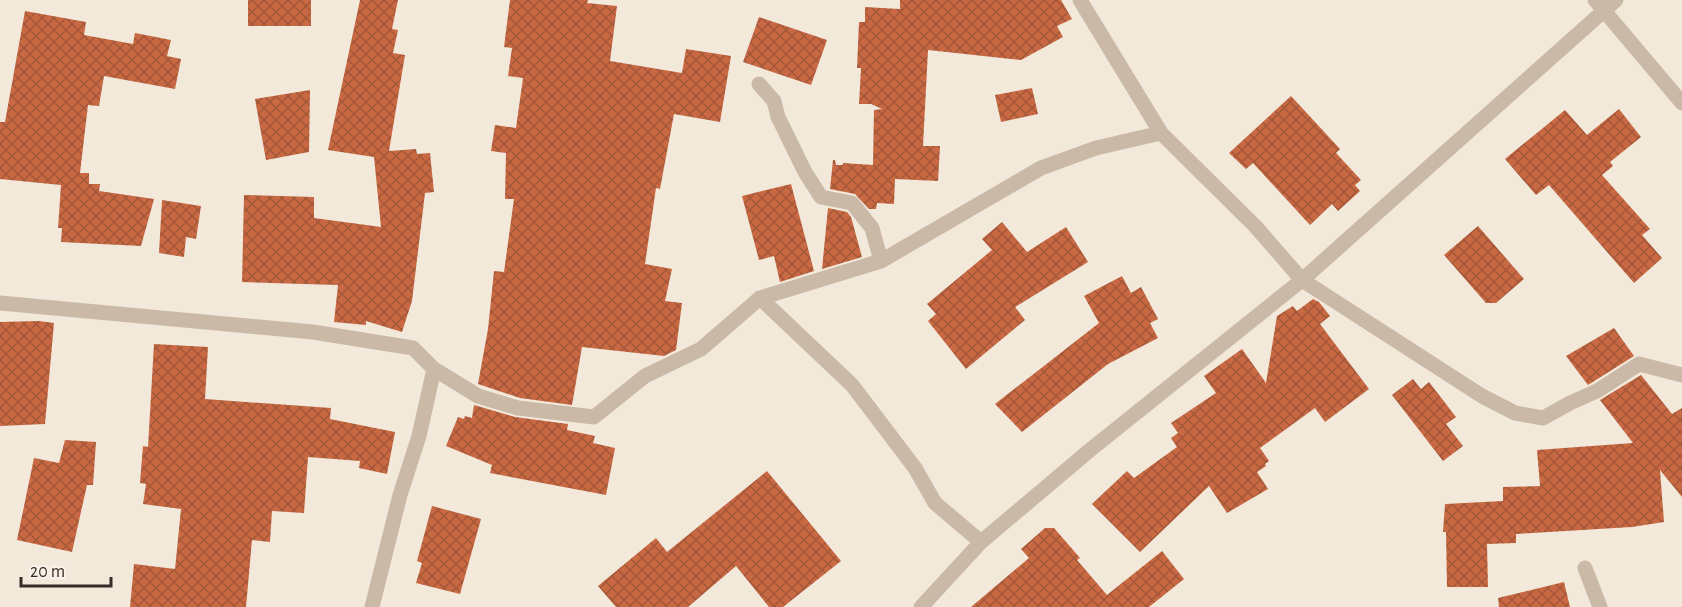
<svg xmlns="http://www.w3.org/2000/svg" width="1682" height="607" font-family="'Alegreya Sans',sans-serif">
	<defs>
		<pattern id="building-cross-hatch" width="8" height="8" patternUnits="userSpaceOnUse" patternTransform="scale(1.5)"><rect width="8" height="8" fill="#c96943"/><path d="M0 0l8 8M0 8l8-8" fill="none" stroke="#a45738"/></pattern>
	</defs>
	<rect width="100%" height="100%" fill="#f2e9db"/>
	<path fill="url(#building-cross-hatch)" d="M248 0H311V26H248Z
		M360 0H398L392 29 398 30 393 53 405 55 389 151 416 149 417 154 430 153 434 192 425 193 412 301 402 332 366 321V325L334 322 338 285 242 282 244 195 314 197V218L381 227 374 157 328 150Z
		M510 0H588L587 3 617 6 610 61 682 73 686 49 731 56 720 122 674 114 660 189 656 188 645 264 672 269 665 301 682 303 676 350 664 356 582 347 572 405 520 398 478 384 488 329 494 271 504 272 514 199H505L506 153 491 151 495 125 516 128 523 78 508 76 512 48 504 47Z
		M900 0H1061L1072 19 1057 26 1063 37 1021 60 928 50 923 146H940L938 181 895 179 894 204 877 203 876 209H869L855 194 830 189 833 160H835L836 165H843V163L873 165 874 110 882 109 871 104H859L861 68H857L859 22H865V7L900 9Z
		M25 11 86 22 84 35 133 44 135 33 171 40 167 56 181 59 175 89 104 76 99 106 88 105 80 173H89V184H100L99 191 154 199 141 246 61 242 62 228H58L61 185 0 179V122H5Z
		M759 17 827 40 811 85 743 62Z
		M1032 88 1038 114 1001 122 995 95Z
		M310 90 309 152 266 160 255 99Z
		M1291 96 1340 149 1336 153 1361 180 1355 185 1360 191 1338 211 1332 204 1310 225 1253 163 1246 169 1229 153Z
		M1619 109 1641 137 1610 162 1613 166 1602 175 1650 229 1642 235 1662 258 1634 283 1549 185 1536 195 1505 159 1565 110 1587 135Z
		M791 184 814 271 780 282 774 256 759 260 742 196Z
		M162 200 201 206 196 239 186 237 184 257 159 253Z
		M828 208 847 212 851 217 862 257 822 269Z
		M1002 222 1027 252 1066 227 1088 262 1015 307 1025 320 966 369 928 321 936 314 927 304 992 250 982 239Z
		M1478 226 1524 279 1496 303H1486L1444 255Z
		M1122 276 1131 293 1141 287 1158 319 1150 323 1158 338 1108 364 1022 432 995 404 1099 323 1084 296Z
		M1313 299 1319 302 1330 316 1320 324 1369 389 1325 422 1315 408 1260 448 1269 461 1265 464 1266 466 1257 472 1268 489 1227 513 1209 486 1140 552 1092 504 1127 471 1134 478 1177 447 1171 438 1178 433 1171 423 1216 393 1204 376 1242 349 1266 383 1277 316 1293 306 1297 311Z
		M39 321 54 323 45 424 0 426V322Z
		M1614 328 1634 356 1588 385 1566 356Z
		M154 344 208 347 205 399 331 408 330 419 395 432 387 474 359 468 360 461 308 457 304 513 272 511 270 542 252 540 246 607H130L134 564 175 569 181 509 143 504 146 484 140 483 143 446 148 447Z
		M1641 375 1672 414 1682 408V497L1660 470 1664 522 1632 527 1516 534V543L1487 544 1488 587H1447L1446 532H1443L1445 504 1503 501V487L1540 486 1537 450 1633 443 1600 400Z
		M1413 379 1421 389 1429 382 1456 417 1446 424 1463 446 1443 461 1392 395Z
		M474 405 515 417 568 424 567 430 595 436 593 443 615 448 606 495 490 473 492 465 446 446 458 417 464 419 465 416 472 418Z
		M65 440 96 442 93 485H87L72 552 17 540 34 458 59 463Z
		M767 471 841 561 783 607H769L736 566 688 607H616L598 586 656 538 667 552Z
		M432 506 481 519 460 594 416 583 422 563 417 561Z
		M1045 528H1054L1080 558 1077 560 1107 595 1162 551 1184 579 1149 607H971L1029 558 1021 549Z
		M1564 582 1570 607H1499L1498 598Z"/>
	<g fill="none" stroke-linecap="round" stroke-linejoin="round">
		<path stroke="#cbb9a7" stroke-width="15" d="M1080 0 1161 133
			M1595 0 1682 103
			M759 84 774 101 778 117 805 172 821 197 852 203 872 228 881 261
			M760 298 852 385 915 468 935 503 981 542
			M0 303 313 332 413 348 434 369 478 396 518 408 594 417 645 376 701 349 760 298 881 261 1041 168 1096 148 1161 133 1256 227 1302 280 1482 396 1515 413 1543 418 1570 403 1597 391 1639 364 1682 375
			M1585 568 1600 607
			M372 607 400 495 419 436 434 369
			M921 607 981 542 1090 450 1302 280 1616 0"/>
	</g>
	<path d="M21 577v9h90v-9" fill="none" stroke="#372d28" stroke-width="3"/>
	<text x="30" y="577" font-size="18" fill="#372d28" stroke="#faf2e8" stroke-width="4.5" paint-order="stroke">20 m</text>
</svg>
